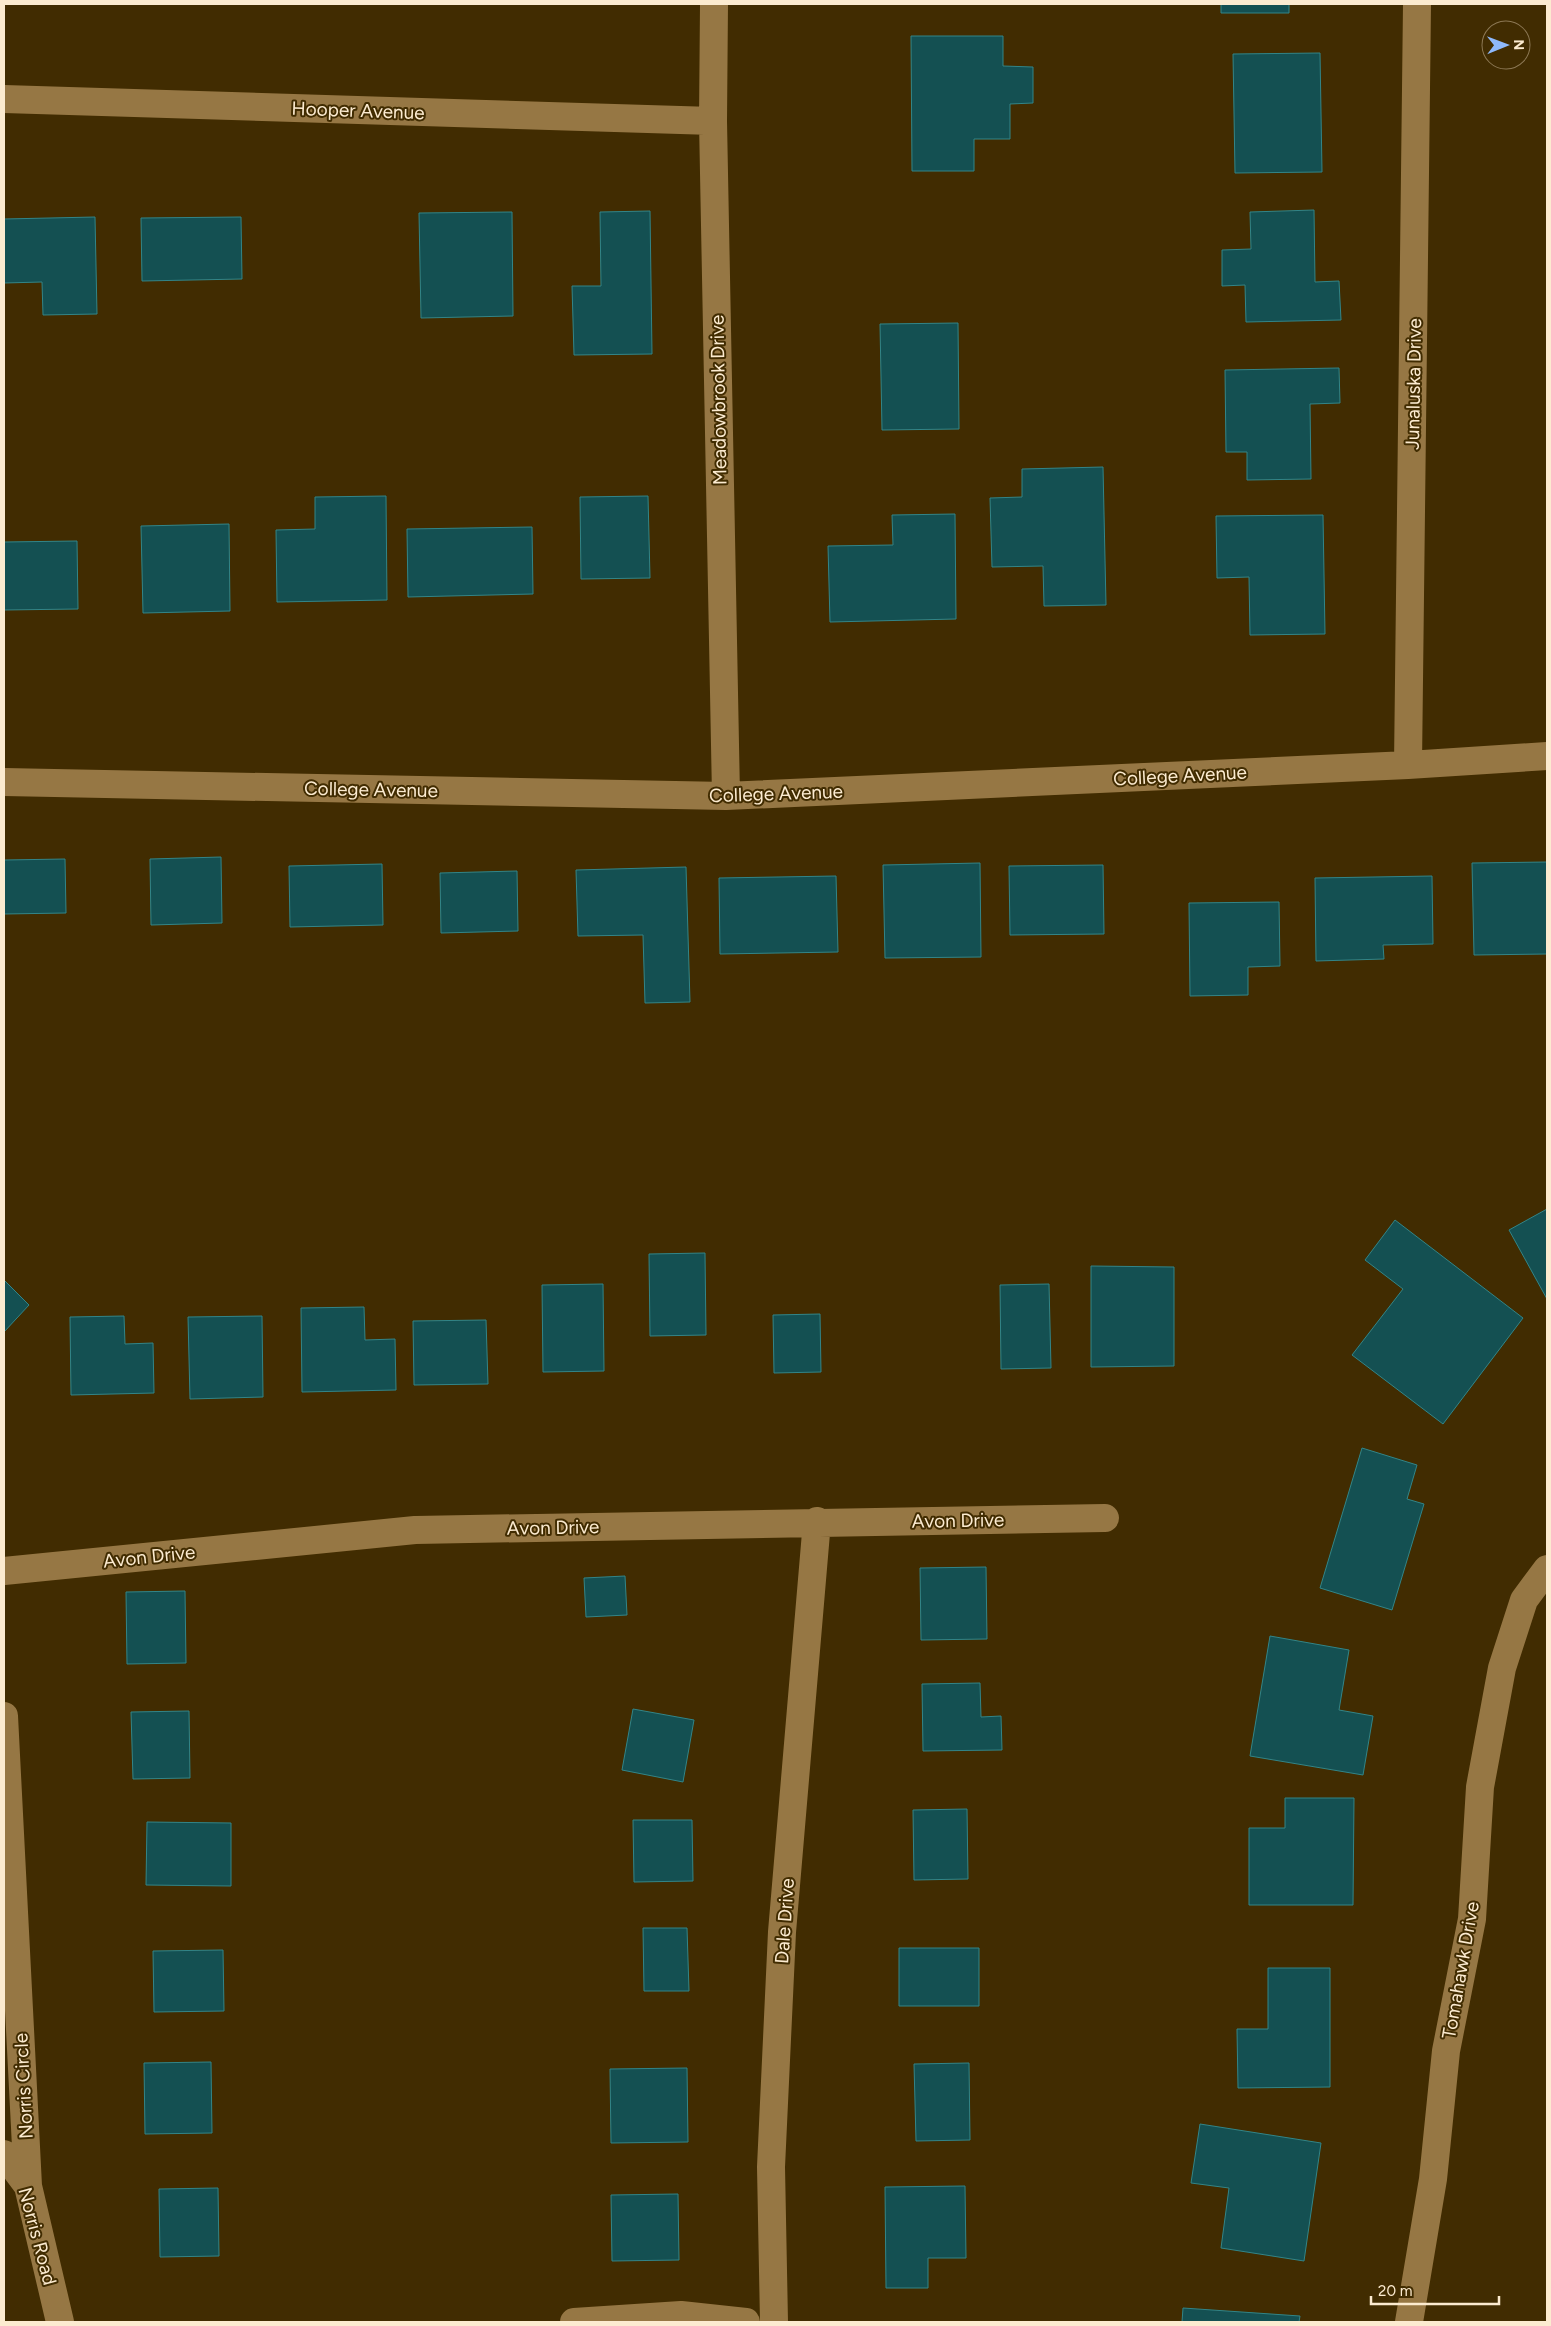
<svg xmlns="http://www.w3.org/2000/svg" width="1551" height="2326" font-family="Figtree,sans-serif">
	<rect width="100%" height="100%" fill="#412c01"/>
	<path fill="#145052" stroke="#328588" d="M1221 4H1289V13H1221Z
		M911 36H1003V66L1033 67V103L1010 104V139H974V171H912Z
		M1320 53 1322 172 1235 173 1233 54Z
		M1314 210 1315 282 1339 281 1341 320 1246 322 1245 285 1222 286V250L1251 249 1250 212Z
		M650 211 652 354 574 355 572 286H601L600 212Z
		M512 212 513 316 421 318 419 213Z
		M95 217 97 314 43 315 42 282 4 283V219Z
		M241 217 242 279 142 281 141 218Z
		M958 323 959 429 882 430 880 324Z
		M1339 368 1340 403 1310 404 1311 479 1247 480V452H1226L1225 370Z
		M1103 467 1106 605 1044 606 1043 566 992 567 990 498 1022 497V469Z
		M386 496 387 600 277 602 276 530 315 529V497Z
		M648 496 650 578 581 579 580 497Z
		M955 514 956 619 830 622 828 546 893 545 892 515Z
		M1323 515 1325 634 1250 635 1249 577 1217 578 1216 516Z
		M229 524 230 611 143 613 141 526Z
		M532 527 533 594 408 597 407 529Z
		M77 541 78 609 4 610V542Z
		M221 857 222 923 151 925 150 859Z
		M65 859 66 913 4 914V860Z
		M1547 862V954L1474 955 1472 863Z
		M980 863 981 957 885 958 883 865Z
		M382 864 383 925 290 927 289 866Z
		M1103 865 1104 934 1010 935 1009 866Z
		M686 867 690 1002 645 1003 643 935 578 936 576 870Z
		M517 871 518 931 441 933 440 873Z
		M836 876 838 952 720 954 719 878Z
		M1432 876 1433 944 1383 945 1384 959 1316 961 1315 878Z
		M1279 902 1280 966 1248 967V995L1190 996 1189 903Z
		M1547 1209V1299L1509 1230Z
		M1395 1220 1523 1318 1443 1424 1352 1355 1403 1289 1365 1260Z
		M705 1253 706 1335 650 1336 649 1254Z
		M1091 1266 1174 1267V1366L1091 1367Z
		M4 1280 29 1305 4 1332Z
		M603 1284 604 1371 543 1372 542 1285Z
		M1049 1284 1051 1368 1001 1369 1000 1285Z
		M364 1307 365 1340 395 1339 396 1390 302 1392 301 1308Z
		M820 1314 821 1372 774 1373 773 1315Z
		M124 1316 125 1344 153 1343 154 1393 71 1395 70 1317Z
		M262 1316 263 1397 190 1399 188 1317Z
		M486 1320 488 1384 414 1385 413 1321Z
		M1362 1448 1417 1465 1407 1499 1424 1504 1392 1610 1320 1588Z
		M986 1567 987 1639 921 1640 920 1568Z
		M625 1576 627 1615 586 1617 584 1578Z
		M185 1591 186 1663 127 1664 126 1592Z
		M1270 1636 1349 1650 1339 1710 1373 1716 1363 1775 1250 1756Z
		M980 1683 981 1717 1001 1716 1002 1750 923 1751 922 1684Z
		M633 1709 694 1720 683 1782 622 1770Z
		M189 1711 190 1778 133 1779 131 1712Z
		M1285 1798H1354L1353 1905H1249V1828H1285Z
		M967 1809 968 1879 914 1880 913 1810Z
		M633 1820H692L693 1881 634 1882Z
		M147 1822 231 1823V1886L146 1885Z
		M643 1928H687L689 1991H644Z
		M899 1948H979V2006H899Z
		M223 1950 224 2011 154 2012 153 1951Z
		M1268 1968H1330V2087L1238 2088 1237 2029H1268Z
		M211 2062 212 2133 145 2134 144 2063Z
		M969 2063 970 2140 916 2141 914 2064Z
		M687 2068 688 2142 611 2143 610 2069Z
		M1200 2124 1321 2143 1304 2261 1221 2248 1229 2188 1191 2183Z
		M965 2186 966 2258H928V2288H886L885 2187Z
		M218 2188 219 2256 160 2257 159 2189Z
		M678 2194 679 2260 612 2261 611 2195Z
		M1183 2308 1300 2316 1299 2322H1182Z"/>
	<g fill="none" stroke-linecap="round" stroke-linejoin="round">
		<path stroke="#967744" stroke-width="28" d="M714 4 713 121 726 796
			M4 99 713 121
			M1408 765 1417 4
			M4 782 726 796 1408 765 1547 756
			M4 1571 415 1530 1105 1518
			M4 1716 28 2186
			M4 2154 28 2186 60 2322
			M574 2322 681 2315 746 2322
			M774 2322 771 2167 782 1932 817 1521
			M1409 2322 1433 2179 1446 2051 1472 1919 1480 1787 1502 1668 1524 1600 1547 1569"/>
	</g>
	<g text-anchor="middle" stroke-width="4" stroke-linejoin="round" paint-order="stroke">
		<g font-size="19" fill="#fcebd0" stroke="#412c01">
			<text transform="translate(358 110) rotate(2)" y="7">Hooper Avenue</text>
			<text transform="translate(1413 384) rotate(-89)" y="7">Junaluska Drive</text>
			<text transform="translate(718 400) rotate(-91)" y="7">Meadowbrook Drive</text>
			<text transform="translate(1180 775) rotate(-3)" y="7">College Avenue</text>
			<text transform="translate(371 789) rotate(1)" y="7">College Avenue</text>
			<text transform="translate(776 793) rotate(-2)" y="7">College Avenue</text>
			<text transform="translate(958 1520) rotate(-1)" y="7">Avon Drive</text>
			<text transform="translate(553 1527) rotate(-1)" y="7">Avon Drive</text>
			<text transform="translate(149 1556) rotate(-6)" y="7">Avon Drive</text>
			<text transform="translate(784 1921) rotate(-86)" y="7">Dale Drive</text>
			<text transform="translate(1460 1970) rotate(-80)" y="7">Tomahawk Drive</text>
			<text transform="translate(23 2086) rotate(-93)" y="7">Norris Circle</text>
			<text transform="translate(38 2236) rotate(75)" y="7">Norris Road</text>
		</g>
	</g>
	<rect width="1551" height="2326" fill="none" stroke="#fcebd0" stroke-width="10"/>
	<g transform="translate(1506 45) rotate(89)"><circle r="24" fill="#412c01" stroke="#8c7854"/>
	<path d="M0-4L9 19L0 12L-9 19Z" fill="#8eb9fc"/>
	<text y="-8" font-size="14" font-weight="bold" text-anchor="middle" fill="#fcebd0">N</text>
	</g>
	<path d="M1371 2296v8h128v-8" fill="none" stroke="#fcebd0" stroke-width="2.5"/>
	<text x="1378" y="2296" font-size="15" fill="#fcebd0" stroke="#412c01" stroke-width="4" paint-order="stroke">20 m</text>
</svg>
